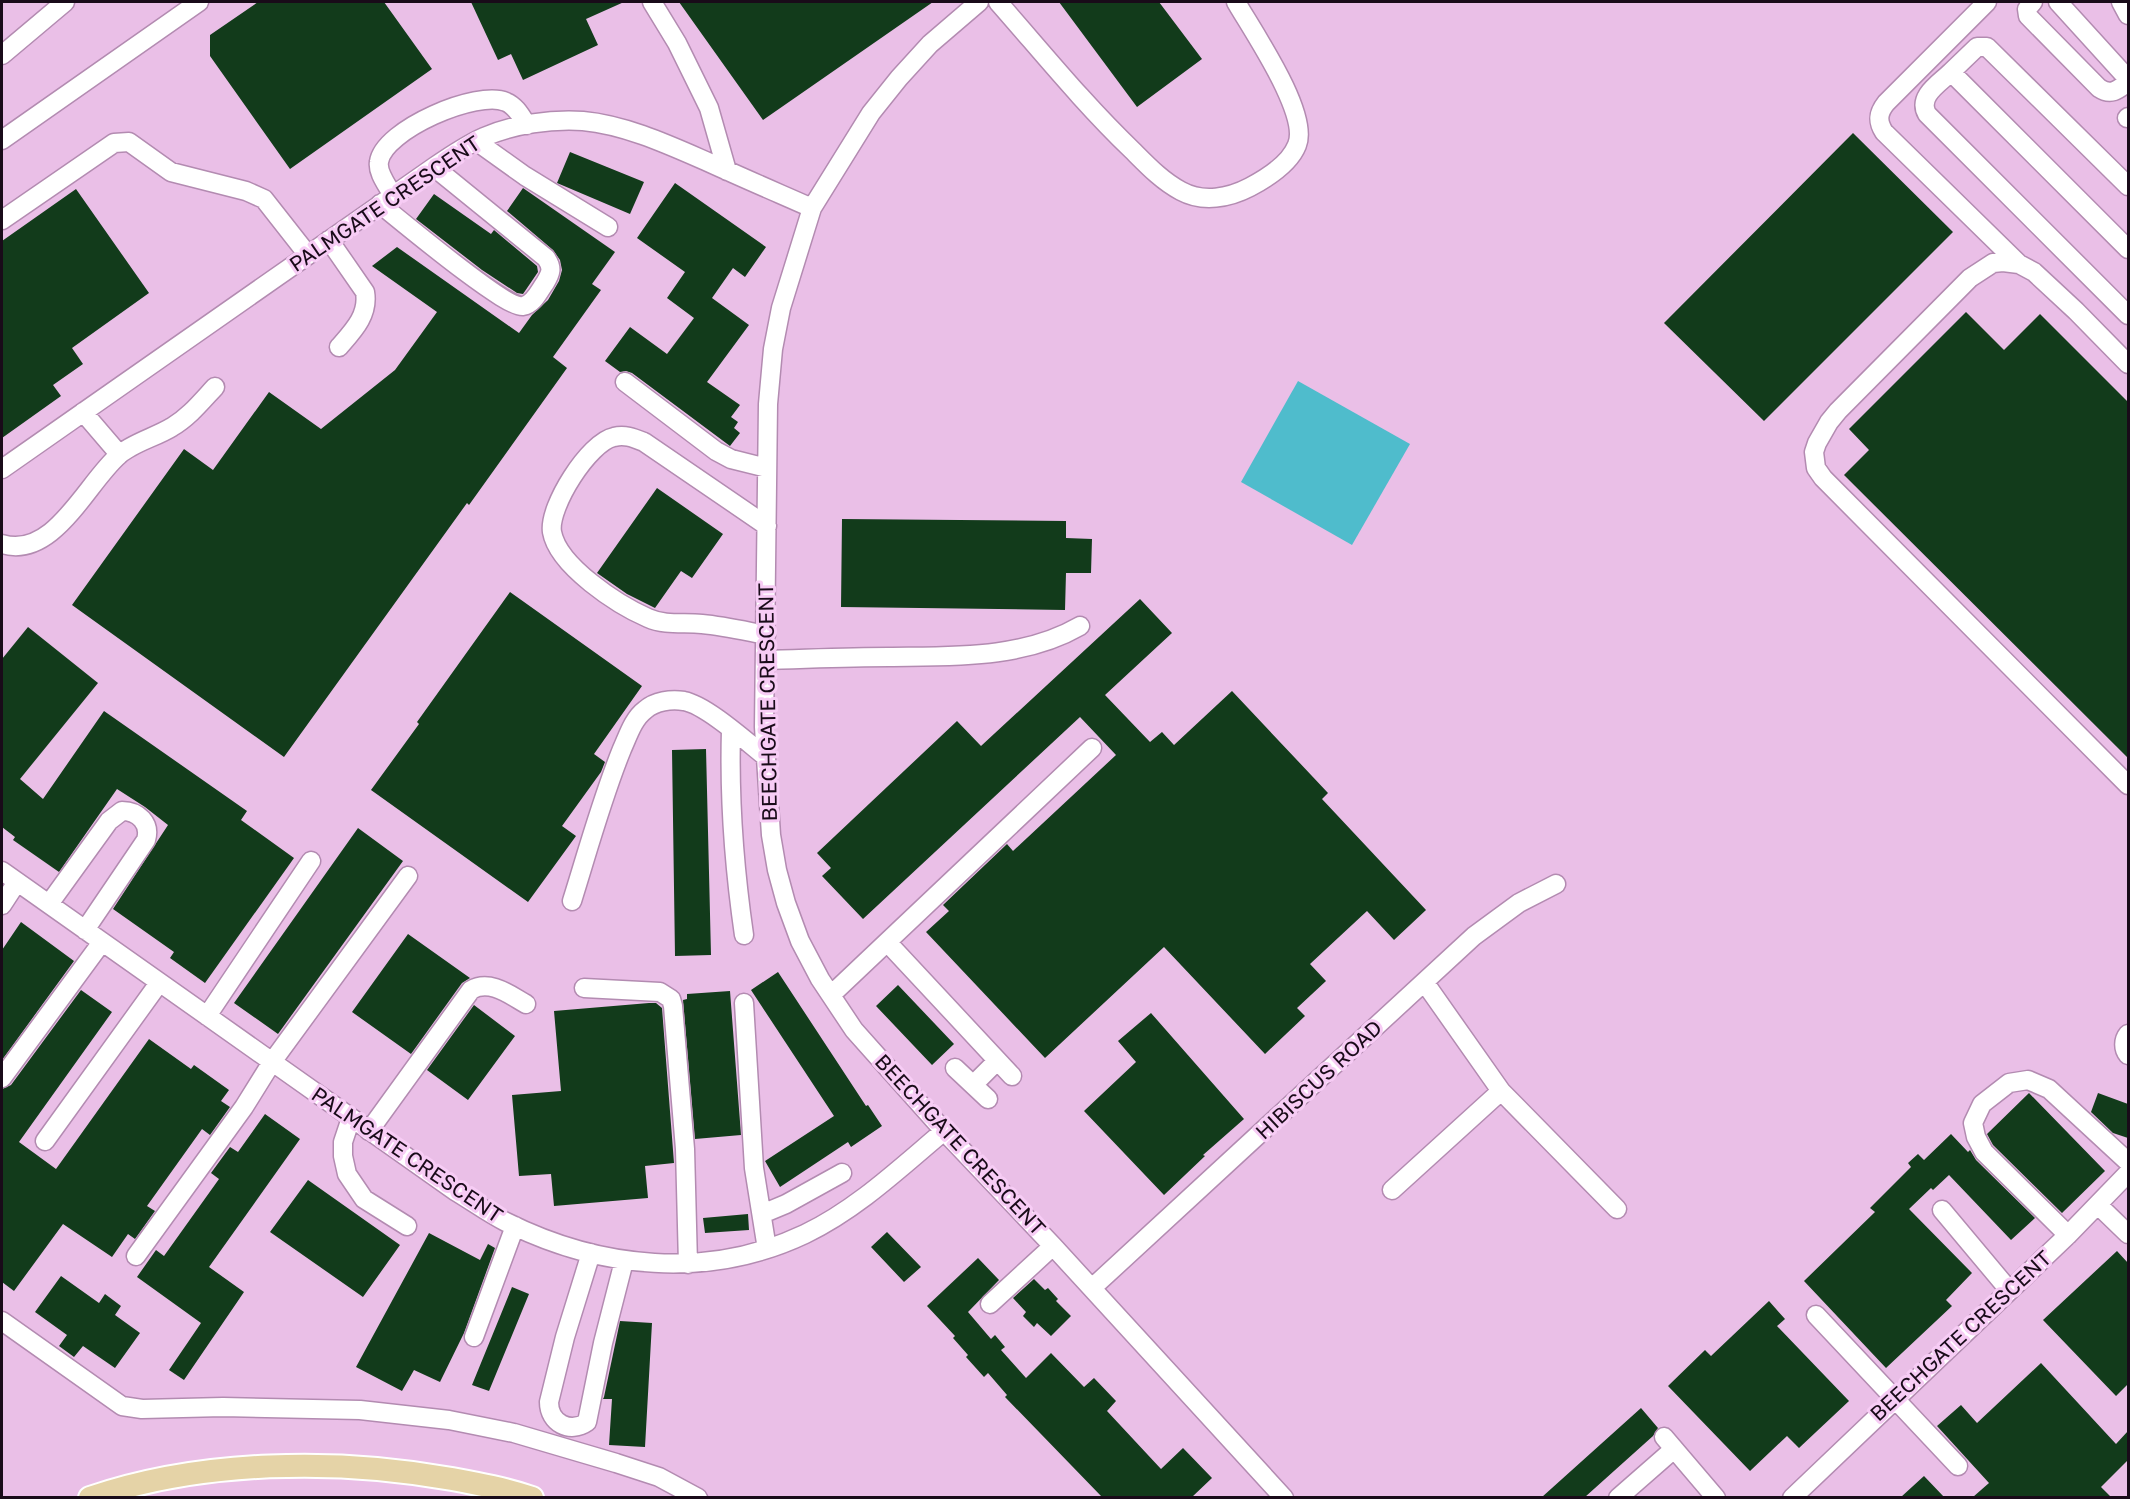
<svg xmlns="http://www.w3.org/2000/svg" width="2130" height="1499" font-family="'Golos Text',sans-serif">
	<rect width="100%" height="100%" fill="#eabfe7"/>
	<path fill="#4fbccc" d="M1298 381 1410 444 1352 545 1241 482Z"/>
	<path fill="#123b1b" d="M258 2H384L432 69 290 169 210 56V35Z
		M471 2H624L586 19 598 45 523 80 511 54 498 60Z
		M679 2H933L763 120Z
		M1059 2H1159L1202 59 1137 107Z
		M1853 133 1953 232 1764 421 1664 323Z
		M570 152 644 182 630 214 557 183Z
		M675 183 766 247 745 277 733 268 712 298 749 325 707 382 740 405 731 417 738 422 734 428 740 433 730 446 632 373 626 371 620 372 605 361 630 327 667 354 694 318 667 298 685 272 637 238Z
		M523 188 615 252 592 284 601 290 553 357 567 368 469 505 467 503 284 757 72 605 184 449 213 470 269 392 321 429 395 370 437 312 372 266 397 247 519 333 532 315 548 300 559 281 562 270 560 260 553 250 507 211Z
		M76 189 149 293 72 348 83 364 53 385 61 396 2 438V241Z
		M434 194 491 234 494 230 537 266 538 272 523 294 517 293 482 270 416 219Z
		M1966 312 2004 350 2040 314 2128 402V758L1844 475 1869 450 1849 429Z
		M657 488 723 534 692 578 681 571 655 608 627 594 597 573Z
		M842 519 1066 521V538L1092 539 1091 573H1066L1065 610 841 607Z
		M510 592 642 686 594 754 605 762 601 772 562 826 576 836 528 902 371 790 419 724 417 722Z
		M1140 599 1172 633 1105 695 1150 742 1162 732 1174 745 1232 691 1328 793 1322 799 1426 910 1394 940 1367 911 1310 964 1326 981 1297 1008 1305 1016 1265 1054 1164 947 1045 1058 926 932 949 911 943 905 1007 844 1013 851 1116 755 1080 717 863 919 822 876 831 868 817 853 957 721 981 746Z
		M28 627 98 683 20 779 43 799 104 711 247 811 241 820 294 858 205 983 170 958 174 952 113 909 168 825 145 807 117 789 59 872 13 840 15 837 2 827V659Z
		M706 749 711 955 675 956 672 750Z
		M358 828 403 861 278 1034 234 1003Z
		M21 922 74 961 2 1060V950Z
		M408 934 470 978 462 983 411 1054 352 1012Z
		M778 972 866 1106 868 1105 882 1126 851 1147 848 1142 780 1187 765 1161 834 1116 751 990Z
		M898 985 954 1044 932 1065 876 1006Z
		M81 990 112 1012 19 1142 56 1169 149 1039 191 1069 194 1065 229 1090 221 1101 230 1107 210 1135 202 1129 147 1206 155 1211 135 1239 128 1234 112 1257 63 1224 14 1291 2 1282V1089L11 1085Z
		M730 991 741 1135 695 1139 683 1000 687 999V994Z
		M649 1003H656L662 1008 674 1163 645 1166 648 1198 554 1206 551 1174 519 1176 512 1095 561 1091 554 1011Z
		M474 1005 515 1036 468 1100 427 1070Z
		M1151 1013 1244 1119 1203 1155 1205 1156 1164 1195 1084 1111 1136 1062 1118 1041Z
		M2029 1093 2105 1171 2062 1213 1993 1145 1987 1134Z
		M2098 1093 2128 1104V1138L2113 1133 2091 1112Z
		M265 1114 300 1139 209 1267 244 1292 184 1380 169 1370 201 1323 137 1277 156 1250 164 1256 219 1179 211 1173 230 1147 238 1152Z
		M1951 1134 1968 1152 1970 1150 1976 1160 2035 1218 2011 1240 1949 1175 1933 1190 1931 1188 1909 1209 1972 1273 1946 1300 1952 1306 1886 1368 1804 1281 1875 1212 1870 1208 1911 1167 1908 1163 1918 1154 1924 1160Z
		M308 1180 400 1245 363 1297 270 1232Z
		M748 1214 749 1230 705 1233 703 1218Z
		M887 1232 921 1267 904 1282 871 1247Z
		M429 1233 480 1260 488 1244 495 1248 464 1333 440 1382 414 1370 402 1391 356 1367Z
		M2117 1251 2128 1263V1384L2116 1396 2043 1320Z
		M978 1258 999 1280 968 1312 991 1339 995 1335 1005 1347 1001 1350 1026 1378 1051 1353 1084 1387 1094 1378 1116 1401 1107 1411 1161 1469 1183 1448 1212 1478 1192 1497H1102L1005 1397 1007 1395 988 1373 984 1377 966 1357 968 1355 953 1338 955 1336 927 1306Z
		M61 1276 99 1303 105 1294 121 1306 115 1315 140 1333 115 1368 83 1346 74 1357 59 1346 67 1335 35 1312Z
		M1034 1279 1045 1290 1048 1288 1058 1299 1056 1301 1071 1316 1051 1336 1037 1323 1034 1327 1023 1316 1026 1312 1013 1298Z
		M512 1287 529 1294 489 1391 472 1385Z
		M1769 1301 1785 1319 1777 1326 1849 1401 1799 1448 1787 1436 1750 1471 1668 1386 1705 1350 1711 1356Z
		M620 1321 652 1323 645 1447 609 1445 612 1399H603L604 1397Z
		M2041 1363 2116 1444 2128 1431V1460L2101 1487 2111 1497H1973L1989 1483 1937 1426 1961 1405 1977 1423Z
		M1641 1408 1658 1428 1653 1436 1585 1497H1542Z
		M1924 1476 1944 1497H1901Z"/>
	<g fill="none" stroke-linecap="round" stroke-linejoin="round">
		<defs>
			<path id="minor" d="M652 2 677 43 709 108 727 171
				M979 2 930 44 899 78 871 113 812 208 781 308 773 349 768 404 764 727 771 835 777 870 786 903 800 941 820 979 854 1030 944 1131 1053 1246 1284 1498
				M998 2C1042 52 1084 104 1132 150 1147 165 1162 181 1181 191 1203 203 1229 198 1250 187 1267 178 1290 163 1297 145 1310 114 1252 30 1236 2
				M1987 2 1886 103C1878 113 1877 121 1884 132L2019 264
				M2033 2 2027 9 2028 16 2099 88C2111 96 2118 90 2128 82
				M2058 2 2128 79
				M2121 2 2128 15
				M2 55 65 2
				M1951 72 1977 47H1987L2128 186
				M2127 118 2128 117
				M2 140 199 2
				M476 141 525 176 608 227
				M393 196C388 186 377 173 379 162 383 130 478 89 506 102 516 106 521 116 527 125
				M380 204C400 220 506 309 523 306 534 304 539 291 545 283 551 273 553 268 546 258L434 167
				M2 220 114 143 129 142 171 172 246 191 264 199 308 255
				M329 240 365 292C369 315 353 331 339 347
				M2128 249 1951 72C1940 83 1917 96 1927 114L2128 315
				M2128 364 2076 311 2034 272 2019 264 2003 262 1993 263 1970 278 1838 411 1829 422 1817 443 1814 452 1816 468 1823 478 2128 785
				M625 382 716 451 731 459 767 468
				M83 412 119 454
				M2 469 434 167C450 156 466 145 484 137 514 124 551 119 583 121 626 125 669 145 708 162 743 178 778 193 812 208
				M2 544C54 560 87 482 119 455 132 443 156 437 172 427 189 417 201 402 215 387
				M766 635C745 631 724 626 702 624 684 622 666 626 648 618 618 605 558 566 552 532 548 507 589 442 614 437 625 434 634 438 644 442L767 526
				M765 660C806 659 847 657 889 657 953 656 1023 659 1080 626
				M731 730C729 799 734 866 744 935
				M2 871 455 1191C472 1201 488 1213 506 1222 600 1269 708 1280 805 1234 857 1209 900 1168 944 1131
				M572 901C588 850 602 798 622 749 628 736 633 719 645 710 655 701 671 699 684 701 706 705 747 742 766 757
				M49 904 109 821 122 811C138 811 151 823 146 840L85 930
				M2 905 17 882
				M887 942 1012 1076
				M1425 983 1501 1091 1617 1209
				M584 988 660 992 671 999 673 1006 685 1149 688 1264
				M831 995 1092 748
				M744 1003 754 1168 767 1249
				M207 1016 311 861
				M2128 1034C2123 1040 2123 1049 2128 1055
				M955 1068 988 1099
				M2 1078 102 942
				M973 1085 997 1061
				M351 1118 343 1142V1156L347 1174 364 1199 407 1226
				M369 1131 471 990C490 979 510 995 526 1004
				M45 1141 159 983
				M1392 1190 1501 1091
				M2098 1205 2128 1234
				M1942 1210 2009 1290
				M762 1214 786 1204 842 1173
				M2068 1235 1984 1152 1976 1137 1973 1123 1982 1104 2009 1083 2028 1080 2049 1089 2128 1162
				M591 1253 565 1337 549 1402C549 1423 570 1434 587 1422L603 1343 624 1261
				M136 1256 244 1107 272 1062 408 876
				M1092 1288 1474 936 1519 903 1556 884
				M990 1304 1053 1246
				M1816 1315 1958 1466
				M2 1321 122 1406 142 1409 223 1407 360 1410 449 1420 514 1433 616 1463 659 1477 698 1498
				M474 1337 515 1226
				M1664 1437 1716 1498
				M1618 1498 1674 1449
				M1792 1498 2068 1235 2128 1173"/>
			<path id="major" d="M90 1498C201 1460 337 1458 452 1479 479 1484 506 1489 532 1498"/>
		</defs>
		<use href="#minor" stroke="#b38bb1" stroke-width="21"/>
		<use href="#major" stroke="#fff" stroke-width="26"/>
		<use href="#minor" stroke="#fff" stroke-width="18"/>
		<use href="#major" stroke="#e5d3a7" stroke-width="22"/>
	</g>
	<g text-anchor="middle" stroke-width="6" stroke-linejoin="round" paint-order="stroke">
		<g font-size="21" fill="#190b19" stroke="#f7ccf5">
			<text transform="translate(385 204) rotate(-34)" y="7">PALMGATE CRESCENT</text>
			<text transform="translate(768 702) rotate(-91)" y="7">BEECHGATE CRESCENT</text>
			<text transform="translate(1319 1080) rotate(-43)" y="7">HIBISCUS ROAD</text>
			<text transform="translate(960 1145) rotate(47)" y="7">BEECHGATE CRESCENT</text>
			<text transform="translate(407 1155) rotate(34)" y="7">PALMGATE CRESCENT</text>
			<text transform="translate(1961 1336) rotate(-43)" y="7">BEECHGATE CRESCENT</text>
		</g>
	</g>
	<rect width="2130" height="1499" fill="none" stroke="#190b19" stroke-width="6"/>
</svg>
